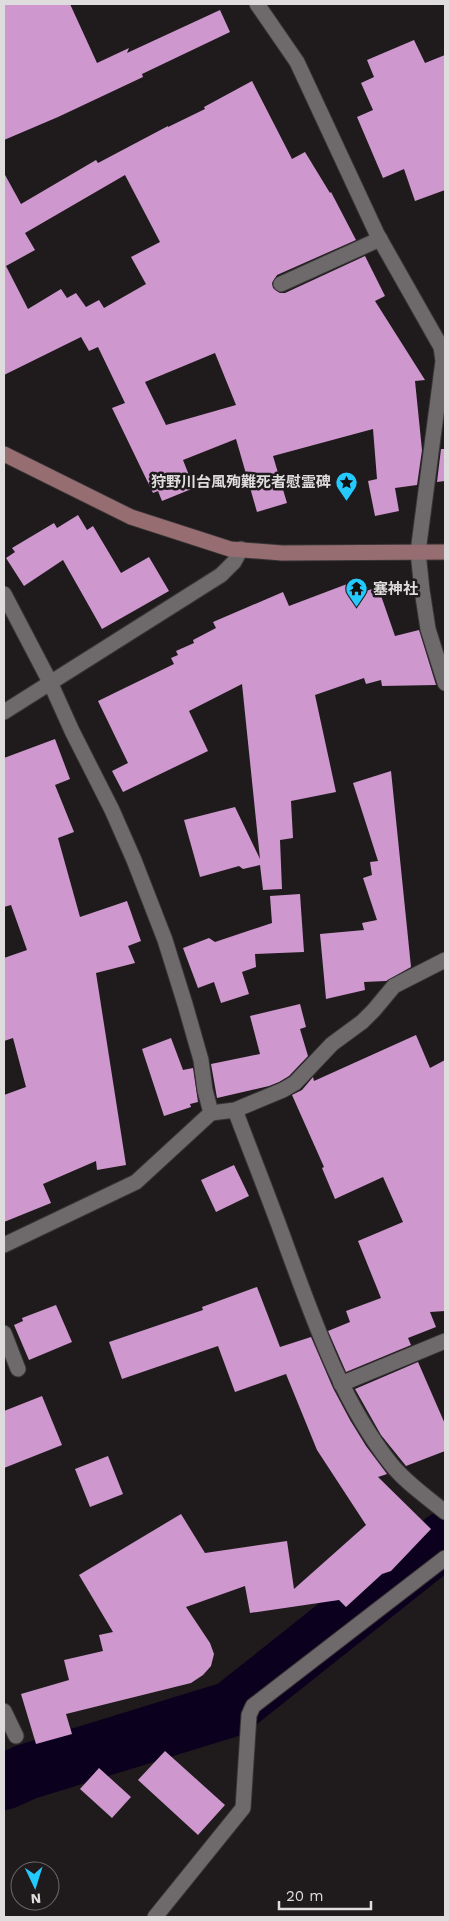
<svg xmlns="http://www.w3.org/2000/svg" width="449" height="1921" font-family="'Work Sans','Noto Sans JP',sans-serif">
	<rect width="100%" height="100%" fill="#1f1b1d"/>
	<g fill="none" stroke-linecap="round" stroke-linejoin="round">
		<path stroke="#0b001d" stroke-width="56" d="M4 1782 26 1772 231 1709 445 1539"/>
	</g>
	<path fill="#ce97cd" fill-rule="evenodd" d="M4 4H70L97 63 129 48 127 53 220 10 230 32 142 74 143 77 58 117 4 140Z
		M414 40 425 63 445 55V190L415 201 404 169 383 178 357 117 373 110 361 83 374 77 367 60Z
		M252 81 292 159 305 152 330 193 331 192 356 240 277 275 272 283 273 288 280 293H285L365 256 385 296 375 301 425 380 415 381 422 450 417 485 395 488 399 511 375 516 368 481 377 479 373 429 273 456 287 503 257 512 236 439 183 460 194 488 162 501 158 491 153 493 112 408 125 403 98 347 89 351 81 337 4 375V173L21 204 96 160 98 163 168 126V127L205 109 204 107ZM125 175 160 242 131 257 146 284 104 308 99 300 86 307 76 293 67 298 61 289 28 309 6 266 35 250 25 233ZM215 353 236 405 166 425 145 382Z
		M441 449H445V481L437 482Z
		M78 515 87 530 93 526 121 573 149 557 169 591 102 629 63 560 24 586 6 558 15 552 12 548 54 523 57 528Z
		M355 581 360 593 378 587 395 636 419 630 436 685 382 686 381 680 366 684 364 678 315 695 336 792 291 801 293 838 280 840 282 889 263 890 260 865 243 869 239 866 200 877 184 820 235 807 260 859 242 684 189 711 208 751 123 792 112 771 128 763 98 701 174 664 171 658 178 655 176 651 194 643 193 640 216 628 213 622 283 592 289 606Z
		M55 739 70 779 55 785 74 832 58 838 80 917 127 901 141 941 128 946 135 963 96 973 126 1165 97 1170 96 1161 43 1184 51 1203 4 1222V1095L26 1087 13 1038 4 1041V958L27 950 11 905 4 907V758Z
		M391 771 411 967 386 981 364 982 365 990 326 999 320 934 364 930 362 923 377 920 363 878 372 875 370 862 378 861 353 783Z
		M300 894 304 952 255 954 256 967 242 972 249 994 221 1003 214 982 198 988 183 948 209 938 215 942 272 923 270 896Z
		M300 1004 306 1027 300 1029 308 1056 289 1076 279 1082 269 1086 217 1098 211 1064 260 1054 250 1016Z
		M416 1035 430 1068 445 1060V1311L430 1312 436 1327 408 1338 411 1345 346 1372 328 1331 350 1322 346 1311 381 1298 358 1241 403 1222 383 1177 335 1199 322 1168 324 1167 292 1095 302 1090 313 1077 314 1081Z
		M171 1038 183 1070 193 1068 198 1102 190 1104 191 1107 164 1116 142 1049Z
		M234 1165 249 1196 216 1212 201 1180Z
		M257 1287 280 1347 311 1337 333 1388 350 1420 366 1446 387 1474 378 1477 431 1529 391 1571 382 1574 346 1607 339 1600 250 1613 245 1586 186 1607 210 1643 214 1654 211 1666 203 1675 191 1683 66 1714 72 1734 36 1744 21 1694 69 1680 64 1660 103 1651 99 1635 113 1632 79 1575 181 1514 205 1553 287 1541 294 1589 366 1525 317 1450 286 1374 235 1392 218 1346 122 1379 109 1342 203 1310 202 1307Z
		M56 1305 72 1342 29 1360 14 1325 23 1321 22 1318Z
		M418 1362 445 1424V1451L406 1466 381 1435 355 1389Z
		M42 1396 62 1445 4 1468V1411Z
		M108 1456 123 1494 90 1507 75 1469Z
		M165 1751 225 1805 198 1835 138 1780Z
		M99 1768 131 1797 112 1818 80 1789Z"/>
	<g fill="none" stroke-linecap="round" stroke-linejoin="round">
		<defs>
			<path id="lane" d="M281 284 380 239
				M4 712 221 575 234 562 241 549
				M4 1333 18 1369
				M341 1384 445 1341
				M4 1711 16 1736"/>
			<path id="street" d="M257 4 297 62 377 234 441 347 443 361 418 552 422 590 428 629 445 683
				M4 594 50 682 72 731 112 810 134 860 165 940 185 1004 201 1060 205 1090 211 1113
				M235 1110C253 1158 272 1205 289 1253 316 1326 342 1402 391 1464 406 1483 427 1497 445 1512
				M4 1245 136 1182 211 1113 235 1110 283 1090 295 1083 332 1044 362 1022 374 1010 394 986 445 960
				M155 1917 243 1808 249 1715 253 1706 445 1558"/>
			<path id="secondary" d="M4 454 131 517 230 549 282 553 445 552"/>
		</defs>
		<use href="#lane" stroke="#383536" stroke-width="17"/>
		<use href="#street" stroke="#383536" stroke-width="17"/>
		<use href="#secondary" stroke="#383536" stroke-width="17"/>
		<use href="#lane" stroke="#6e696b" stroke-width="15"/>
		<use href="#street" stroke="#6e696b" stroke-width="15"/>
		<use href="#secondary" stroke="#966d71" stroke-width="15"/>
	</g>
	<defs>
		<symbol id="sight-pin" viewBox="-11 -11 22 30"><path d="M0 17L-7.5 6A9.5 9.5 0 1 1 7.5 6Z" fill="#24c9fe" stroke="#1f1b1d"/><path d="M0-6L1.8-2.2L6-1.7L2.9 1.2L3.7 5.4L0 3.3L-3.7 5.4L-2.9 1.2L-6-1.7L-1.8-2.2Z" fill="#111"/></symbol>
		<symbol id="temple-pin" viewBox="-11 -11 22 30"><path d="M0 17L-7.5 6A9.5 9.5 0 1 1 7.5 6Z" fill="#24c9fe" stroke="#1f1b1d"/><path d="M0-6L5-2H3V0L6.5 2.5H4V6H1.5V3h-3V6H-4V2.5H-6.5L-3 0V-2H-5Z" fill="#111"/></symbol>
	</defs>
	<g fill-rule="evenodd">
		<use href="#sight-pin" x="334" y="470" width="25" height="34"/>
		<use href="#temple-pin" x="344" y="576" width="25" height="34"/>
	</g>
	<g text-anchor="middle" stroke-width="5" stroke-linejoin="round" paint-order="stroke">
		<g font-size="15" font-weight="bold" fill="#dfdcdd" stroke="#1f1b1d" text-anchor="end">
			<text x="331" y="487">狩野川台風殉難死者慰霊碑</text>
			<text x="373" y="594" text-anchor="start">塞神社</text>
		</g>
	</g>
	<rect width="449" height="1921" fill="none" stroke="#dfdcdd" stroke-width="10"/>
	<g transform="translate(35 1886) rotate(176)"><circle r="24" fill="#1f1b1d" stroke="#6c686a"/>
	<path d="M0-4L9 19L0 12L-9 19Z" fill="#24c9fe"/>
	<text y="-8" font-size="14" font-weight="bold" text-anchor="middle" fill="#dfdcdd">N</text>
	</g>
	<path d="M279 1901v8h92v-8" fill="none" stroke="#dfdcdd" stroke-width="2.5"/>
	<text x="286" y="1901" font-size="15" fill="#dfdcdd" stroke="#1f1b1d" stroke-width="4" paint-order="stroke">20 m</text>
</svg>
